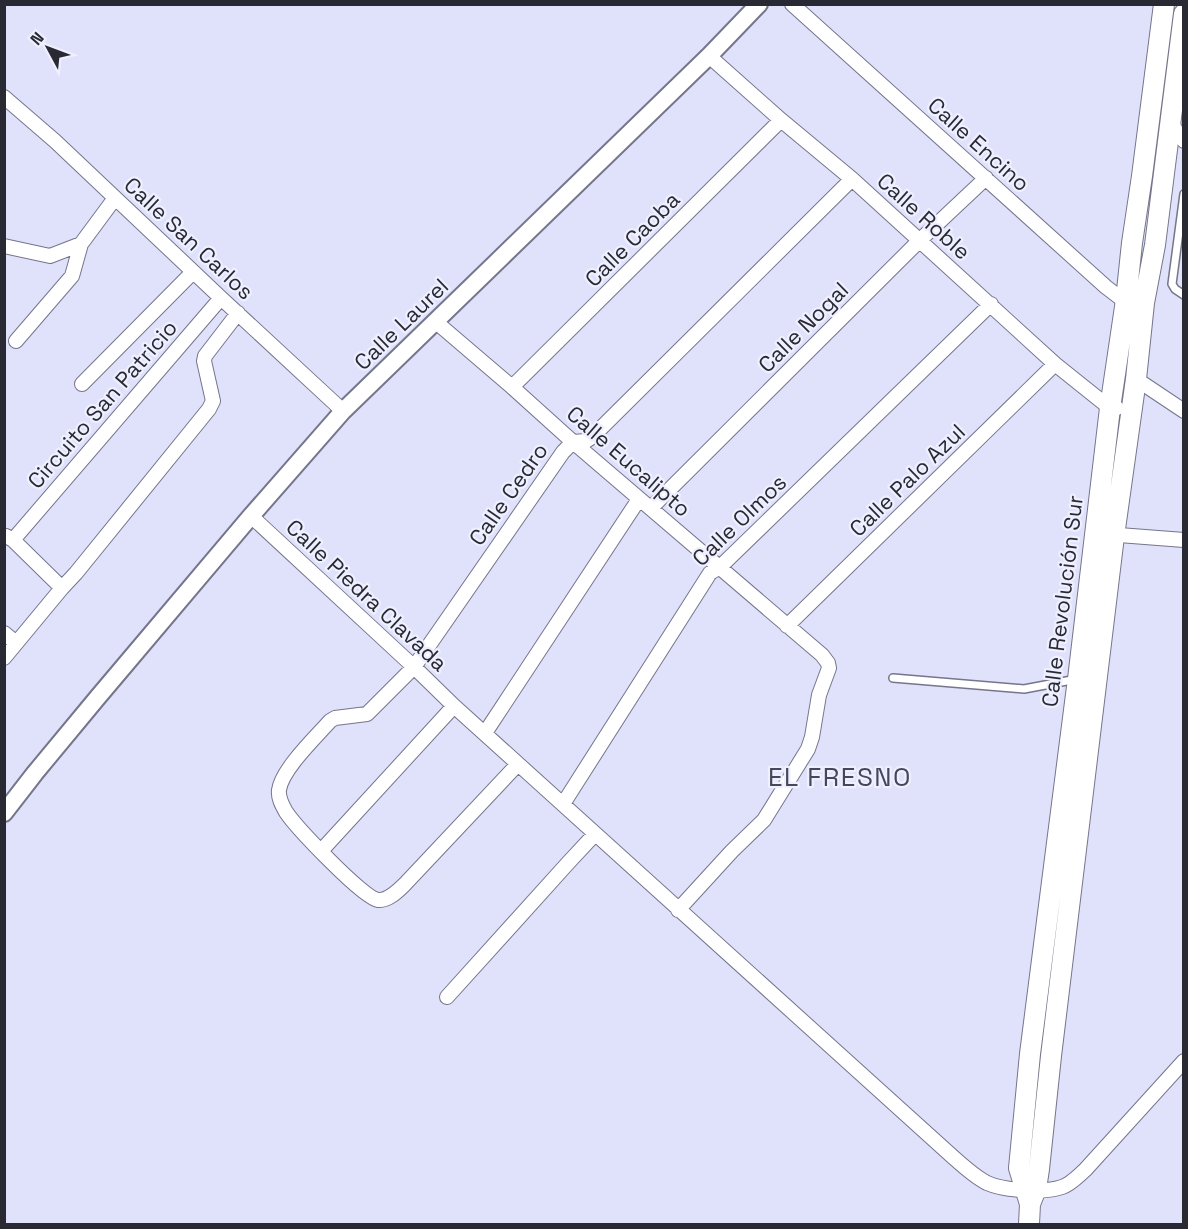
<svg xmlns="http://www.w3.org/2000/svg" width="1188" height="1229" font-family="'Space Grotesk',sans-serif">
	<rect width="100%" height="100%" fill="#e0e1fb"/>
	<g fill="none" stroke-linecap="round" stroke-linejoin="round">
		<defs>
			<path id="service" d="M1184 194 1172 284 1175 289 1184 295
				M893 678 1024 689 1077 679"/>
			<path id="minor" d="M792 4 1106 287 1119 297 1133 301
				M709 56 781 120 852 179 1055 364 1110 408H1117
				M4 97 55 141 221 298 343 411
				M1170 119 1175 129 1184 141
				M4 246 50 256 81 244
				M436 322 512 387 573 442 822 655 828 663 829 668 819 695 812 737 808 749 764 820 732 851 678 910
				M16 341 72 276 81 244 115 198
				M1136 379 1184 411
				M82 384 193 272
				M512 387 781 120
				M651 508 920 240 986 178
				M251 516 414 667 454 706 953 1157C963 1166 975 1177 987 1183 1005 1191 1044 1193 1062 1187 1071 1184 1078 1176 1085 1170L1184 1061
				M1106 534 1184 540
				M6 536 13 540 62 588
				M13 540 221 298
				M787 626 1055 364
				M4 633 16 643
				M4 658 62 588 76 573 209 409 213 401 204 361 205 356 238 313
				M485 733 639 499
				M518 764 405 884C398 891 388 901 378 900 363 898 296 827 286 812 282 805 278 798 279 790 282 769 316 737 330 721L335 718 367 714 414 667 563 452 573 442 586 441 592 437 852 179
				M563 804 710 573 720 567 991 304
				M321 851 454 706
				M447 997 568 863 595 834"/>
			<path id="tertiary" d="M4 813 35 773 98 697 251 516 343 411 709 56 759 4"/>
			<path id="secondary" d="M1030 1204 1019 1168 1030 1054 1078 679 1110 408 1126 300 1132 243 1142 176 1164 4
				M1029 1224 1030 1204 1036 1189 1039 1169 1051 1056 1114 536 1136 379 1144 303 1155 245 1184 14"/>
		</defs>
		<use href="#service" stroke="#75758c" stroke-width="10"/>
		<use href="#minor" stroke="#75758c" stroke-width="16"/>
		<use href="#tertiary" stroke="#75758c" stroke-width="20"/>
		<use href="#secondary" stroke="#75758c" stroke-width="22"/>
		<use href="#service" stroke="#fff" stroke-width="7"/>
		<use href="#minor" stroke="#fff" stroke-width="14"/>
		<use href="#tertiary" stroke="#fff" stroke-width="16"/>
		<use href="#secondary" stroke="#fff" stroke-width="20"/>
	</g>
	<g text-anchor="middle" stroke-width="4.5" stroke-linejoin="round" paint-order="stroke">
		<g font-size="22" fill="#292933" stroke="#eff0ff">
			<text transform="translate(979 144) rotate(42)" y="8">Calle Encino</text>
			<text transform="translate(924 216) rotate(42)" y="8">Calle Roble</text>
			<text transform="translate(189 238) rotate(43)" y="8">Calle San Carlos</text>
			<text transform="translate(632 239) rotate(-45)" y="8">Calle Caoba</text>
			<text transform="translate(401 324) rotate(-44)" y="8">Calle Laurel</text>
			<text transform="translate(803 327) rotate(-45)" y="8">Calle Nogal</text>
			<text transform="translate(102 404) rotate(-49)" y="8">Circuito San Patricio</text>
			<text transform="translate(629 461) rotate(41)" y="8">Calle Eucalipto</text>
			<text transform="translate(907 480) rotate(-44)" y="8">Calle Palo Azul</text>
			<text transform="translate(508 494) rotate(-55)" y="8">Calle Cedro</text>
			<text transform="translate(739 520) rotate(-44)" y="8">Calle Olmos</text>
			<text transform="translate(367 595) rotate(43)" y="8">Calle Piedra Clavada</text>
			<text transform="translate(1062 601) rotate(-83)" y="8">Calle Revolución Sur</text>
		</g>
		<g font-size="26" letter-spacing="1.5" fill="#47475b" stroke="#eff0ff">
			<text x="840" y="786">EL FRESNO</text>
		</g>
	</g>
	<rect width="1188" height="1229" fill="none" stroke="#292933" stroke-width="12"/>
	<g transform="translate(48 48) rotate(311)" stroke="#eff0ff" stroke-width="4.5" paint-order="stroke">
	<path d="M0-4.5L10 22L0 15L-10 22Z" fill="#292933"/>
	<text y="-9" font-size="16" font-weight="bold" text-anchor="middle" fill="#292933">N</text>
	</g>
</svg>
